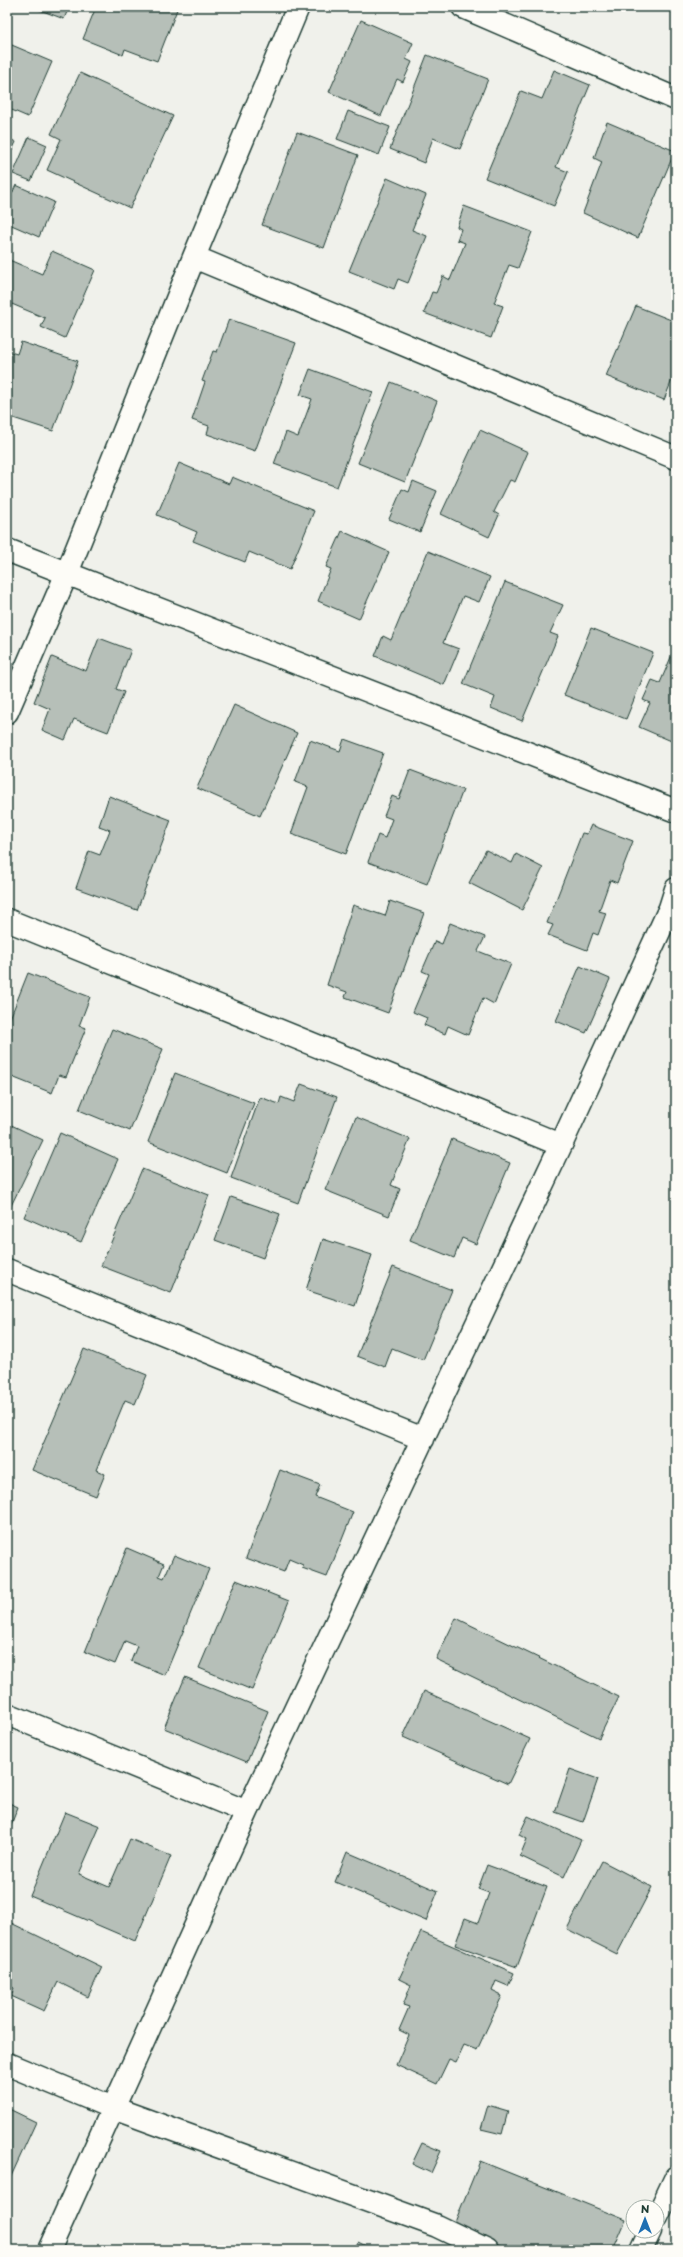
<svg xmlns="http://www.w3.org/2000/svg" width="683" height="2257" font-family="'Playpen Sans',sans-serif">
	<rect width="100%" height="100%" fill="#f0f1eb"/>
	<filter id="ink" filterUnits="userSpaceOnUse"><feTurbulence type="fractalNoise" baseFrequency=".025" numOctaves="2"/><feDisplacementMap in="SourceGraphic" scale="8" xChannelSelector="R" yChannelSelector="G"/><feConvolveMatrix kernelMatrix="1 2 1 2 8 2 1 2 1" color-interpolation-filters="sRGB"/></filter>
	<g filter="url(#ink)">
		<path fill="#b6bfb8" stroke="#1f3d34" d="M32 7H69L64 19Z
			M96 7H178L157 61 125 49 123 55 83 39Z
			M612 7H624L622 12Z
			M361 20 413 43 406 59 412 62 403 82 397 79 381 116 329 92Z
			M7 43 52 62 28 117 7 108Z
			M427 55 488 79 460 149 433 138 424 163 390 149Z
			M554 70 590 85 556 167 568 172 554 206 485 178 521 91 542 99Z
			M80 73 173 116 130 208 47 170 61 139 51 134Z
			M348 111 390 127 379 155 337 139Z
			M607 122 675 151 638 238 583 213 602 162 594 158Z
			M297 132 358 155 324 248 262 225Z
			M29 137 47 145 31 181 13 174Z
			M7 138 16 142 7 161Z
			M387 178 426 195 412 230 427 236 408 283 398 279 394 289 349 271Z
			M16 185 54 202 39 237 7 223V204Z
			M464 206 532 232 518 268 509 265 494 303 503 306 491 338 424 313 432 292 436 293 443 276 450 280 465 243 457 240 461 229 457 227Z
			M52 251 95 270 65 338 41 327 45 318 7 302V259L42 274Z
			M636 306 676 322V370L664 400 606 376Z
			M229 319 296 343 255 451 207 434 209 426 192 420 205 382 202 381 213 351 217 352Z
			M21 342 78 361 53 431 7 416V351L17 354Z
			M310 369 373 392 337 487 274 464 286 432 298 437 312 399 300 395Z
			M391 382 437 401 405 482 358 463Z
			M480 430 528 452 515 482 510 480 494 512 499 515 489 537 441 514Z
			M179 463 229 484 232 477 314 511 290 569 249 552 245 562 193 541 197 532 157 515Z
			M413 481 437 491 420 532 389 519 402 489 409 492Z
			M342 531 389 552 359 619 318 601 331 569 326 567Z
			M428 551 490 577 479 602 463 596 443 643 459 649 444 685 375 656 383 636 391 640Z
			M505 582 563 605 550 633 558 636 522 721 491 708 495 697 463 684Z
			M591 628 653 653 626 719 564 695Z
			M99 638 131 650 116 689 124 692 108 732 74 719 65 740 42 730 50 709 34 702 52 657 86 671Z
			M674 650 676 651V743L639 727 650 703 643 700 652 680 660 683Z
			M234 705 297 733 260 816 197 788Z
			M344 739 383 753 346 854 291 834 308 787 295 782 310 740 340 751Z
			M410 770 463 790 427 884 368 862 378 835 385 838 392 819 384 816 392 796 399 799Z
			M109 796 171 820 137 910 76 888 89 851 100 855 110 830 99 826Z
			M591 825 633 841 617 883 610 880 599 911 606 913 598 935 593 933 587 950 548 935 553 925 547 923 582 833 587 834Z
			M486 850 512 863 516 854 543 868 522 910 469 883Z
			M390 901 424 913 388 1013 345 997 347 992 327 985 353 905 385 916Z
			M450 923 485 937 478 951 511 964 494 1004 483 998 468 1035 448 1026 445 1034 424 1025 427 1018 413 1012 429 974 422 971 435 941 442 944Z
			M580 966 610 979 586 1033 556 1021Z
			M28 973 90 997 79 1026 86 1028 66 1077 59 1075 52 1093 7 1075V1026Z
			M112 1029 163 1049 130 1131 79 1110Z
			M175 1073 254 1103 227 1173 148 1142Z
			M301 1084 337 1097 298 1203 231 1178 260 1097 279 1104 281 1097 294 1102Z
			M356 1117 410 1139 391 1185 400 1189 389 1216 325 1190Z
			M7 1123 43 1140 7 1214Z
			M60 1133 118 1159 81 1242 24 1217Z
			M452 1139 510 1163 476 1244 462 1238 454 1258 410 1240Z
			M142 1169 209 1195 171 1293 101 1266Z
			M231 1197 280 1214 263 1258 215 1240Z
			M323 1239 372 1255 355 1306 306 1290Z
			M393 1267 452 1290 423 1360 392 1348 385 1367 357 1356Z
			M84 1349 147 1375 135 1404 125 1400 96 1470 105 1474 96 1496 32 1470Z
			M280 1470 320 1485 315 1497 353 1512 327 1577 302 1568 303 1565 289 1559 284 1572 246 1558Z
			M127 1548 164 1564 159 1576 164 1578 174 1555 209 1569 165 1675 131 1661 137 1646 125 1641 115 1664 85 1652Z
			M236 1580 289 1601 252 1690 199 1668Z
			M456 1618 619 1697 599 1738 436 1659Z
			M185 1677 268 1711 247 1762 164 1728Z
			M424 1691 530 1739 508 1784 403 1737Z
			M570 1769 598 1779 583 1822 555 1812Z
			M7 1802 18 1807 7 1835Z
			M65 1812 100 1826 79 1874 109 1887 130 1839 171 1856 135 1941 30 1896Z
			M528 1816 581 1840 564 1877 520 1856 527 1839 519 1835Z
			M347 1852 438 1891 426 1921 335 1882Z
			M602 1861 652 1887 617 1954 567 1929Z
			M487 1865 547 1887 517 1967 455 1945 465 1918 478 1923 489 1893 478 1889Z
			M7 1921 102 1967 88 1997 58 1982 44 2011 11 1996 14 1988 7 1985Z
			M421 1932 514 1973 508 1986 496 1981 492 1991 502 1996 477 2050 464 2045 456 2062 449 2059 437 2084 396 2065 409 2035 399 2030 409 2007 403 2005 411 1985 399 1979Z
			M488 2105 508 2111 502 2134 481 2129Z
			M7 2108 36 2122 7 2185Z
			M422 2143 441 2151 431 2173 412 2164Z
			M480 2161 626 2220 613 2250H510L453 2227Z
			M358 2242 374 2250H354Z"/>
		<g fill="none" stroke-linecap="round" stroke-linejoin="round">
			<defs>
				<path id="minor" d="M463 7 676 99
					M194 257 676 458
					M7 550 676 811
					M7 712 67 573 194 257 298 7
					M7 920 561 1145
					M7 1270 423 1439
					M7 1714 247 1812
					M7 2064 113 2108 437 2226 487 2250
					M657 2217 676 2177
					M49 2250 247 1812 561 1145 670 908 676 889
					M641 2250 650 2231"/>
			</defs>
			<use href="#minor" stroke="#1f3d34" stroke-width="25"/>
			<use href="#minor" stroke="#fdfcf7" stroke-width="22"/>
		</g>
	</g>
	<rect width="683" height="2257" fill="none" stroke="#fdfcf7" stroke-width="24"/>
	<rect x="12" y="12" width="659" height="2233" fill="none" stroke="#1f3d34" stroke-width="1.5" filter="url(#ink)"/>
	<g transform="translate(645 2219)"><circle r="19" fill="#fdfcf7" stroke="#a4b0a9"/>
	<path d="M0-3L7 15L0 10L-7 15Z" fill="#1f6fb2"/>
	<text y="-6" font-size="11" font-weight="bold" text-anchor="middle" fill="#1f3d34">N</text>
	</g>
</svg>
